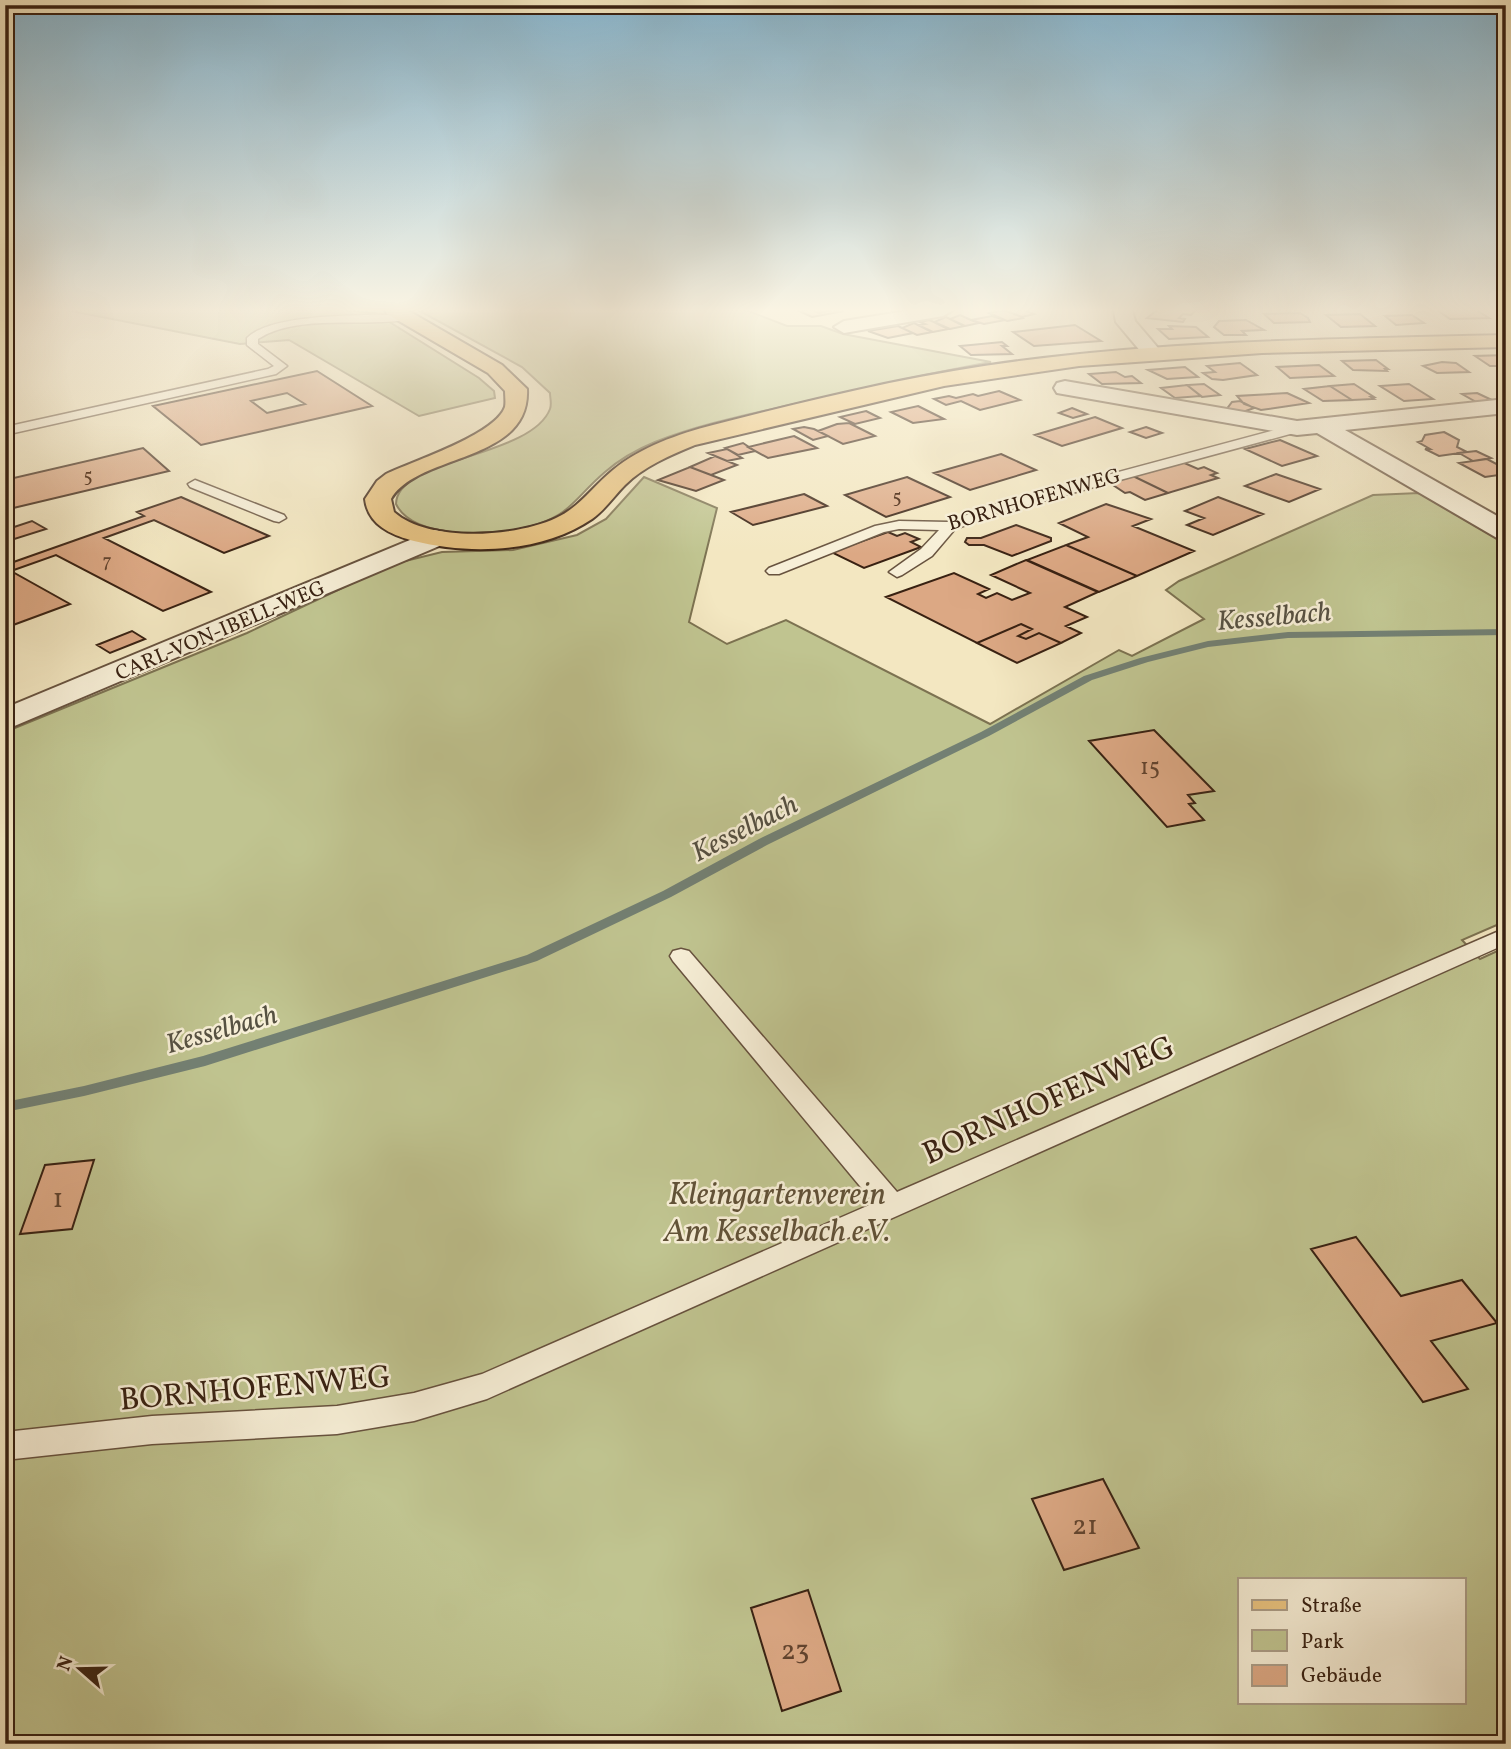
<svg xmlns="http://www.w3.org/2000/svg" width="1511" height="1749" font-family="Vollkorn,serif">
	<rect width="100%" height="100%" fill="#f3e7c1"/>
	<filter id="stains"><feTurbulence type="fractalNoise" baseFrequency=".00286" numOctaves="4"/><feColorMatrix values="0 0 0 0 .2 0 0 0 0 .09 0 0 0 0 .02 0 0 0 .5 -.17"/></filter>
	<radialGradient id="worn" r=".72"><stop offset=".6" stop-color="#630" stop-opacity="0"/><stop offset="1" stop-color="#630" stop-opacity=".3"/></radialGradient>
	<path fill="#c0c490" stroke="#7c7251" stroke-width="2" fill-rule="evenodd" d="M66 310H342L375 313 479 378 494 391 495 398 419 416 289 340 240 344Z
		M418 310H746L787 326H821L843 334 991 362C925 374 859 389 794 404 747 415 700 424 655 442 638 449 620 459 605 472 571 501 570 519 519 529 487 535 413 539 396 504 397 457 531 458 550 409 552 404 550 398 550 393L522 367Z
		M644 477 717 508 689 622 727 644 786 620 990 724 1119 650 1132 656 1204 619 1166 590 1179 581 1373 495 1419 493 1506 544V921L1462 940 1480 959 1506 947V1744H5V732L247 633 393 564 442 552 513 550 577 535 606 519ZM1240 1579H1464V1702H1240Z"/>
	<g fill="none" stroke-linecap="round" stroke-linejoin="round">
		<path fill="#738073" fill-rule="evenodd" d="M1506 629V635L1288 638 1208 647 1148 662 1092 680 989 736 767 845 671 897 537 961 205 1066 84 1096 5 1112V1102L84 1086 203 1056 527 955 663 891 759 839 981 732 1084 676 1140 658 1208 641 1288 632Z"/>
	</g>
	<path fill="#dca884" stroke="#382112" stroke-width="2" fill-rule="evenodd" d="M797 310H822L814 311 819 313 831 310 844 311 812 317Z
		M1003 310H1024L1034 314 1022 317Z
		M1004 310 1022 317 1023 318 1007 321 989 313Z
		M1157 310H1196L1191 315 1183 314 1179 318 1185 319 1183 322 1147 318Z
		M1437 310H1476L1489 318 1450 319Z
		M1300 313 1308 318 1310 322 1274 323 1264 314Z
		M1360 314 1375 326 1341 327 1326 315Z
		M960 315 971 320 979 323 965 326 950 319Z
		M1412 315 1424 323 1396 325 1385 316Z
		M992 316 1005 320 984 324 971 320Z
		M946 317 964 326 950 329 934 322Z
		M929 320 934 322 948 329 933 332 918 325 925 324 920 322Z
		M1246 320 1264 330 1242 331 1246 335H1224L1214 327 1219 321Z
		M914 323 932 332 917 335 902 328Z
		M1075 325 1101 341 1034 346 1013 332Z
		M898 326 913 333 888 338 868 331Z
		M1169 326 1196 327 1208 337 1169 339 1158 329H1172Z
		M1002 342 1007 346H1002L1012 354 971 355 960 346Z
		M1506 355V366H1490L1475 356Z
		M1376 360 1388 369H1385L1387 371 1353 370 1342 361Z
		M1442 362 1456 363 1469 372 1437 373 1423 366Z
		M1240 363 1257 375 1223 380 1212 379 1203 373 1215 372 1207 366Z
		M1319 365 1334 376 1290 378 1277 367Z
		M1185 367 1198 377 1167 379 1148 370Z
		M317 371 372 406 201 445 153 406ZM287 393 305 404 267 413 251 401Z
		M1116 372 1125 377 1132 376 1141 383 1102 384 1089 374Z
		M1204 384 1220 395 1202 397 1187 385Z
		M1354 384 1374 397H1371L1374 399 1352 400 1330 386Z
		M1409 384 1433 399 1404 401 1380 386Z
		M1187 385 1201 396 1175 398 1161 388Z
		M1330 386 1352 400 1323 401 1304 389Z
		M999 391 1020 400 980 410 961 401 946 405 934 399 949 396 956 398 973 394 978 396Z
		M1287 393 1309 403 1261 410 1244 404 1237 396Z
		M1477 393 1494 401 1478 403 1462 394Z
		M1240 401 1254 408 1243 412 1226 410 1232 402Z
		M918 406 944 419 913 423 891 412Z
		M1072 408 1087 414 1073 418 1059 413Z
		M866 411 880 418 855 424 840 417Z
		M1095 417 1122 428 1062 446 1035 435Z
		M849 423 875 436 843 444 818 431 837 424Z
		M804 427 814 429 828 436 813 440 793 429Z
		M1146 427 1162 433 1146 438 1130 432Z
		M1444 432 1459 440 1457 447 1467 452 1439 456 1425 449H1430L1418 442 1422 441 1425 435Z
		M794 436 817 448 768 458 748 447Z
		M1280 440 1317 456 1282 466 1245 449Z
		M743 443 755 451 738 455 725 448Z
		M143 448 169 471 5 510V480Z
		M727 449 742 458 727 461 708 453Z
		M1476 451 1491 458 1473 461 1459 453Z
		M1001 454 1036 470 970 490 934 473Z
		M715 456 737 465 711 475 690 467Z
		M1487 459 1506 469V474L1485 477 1459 463Z
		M1182 462 1198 469 1204 467 1217 473 1211 475 1218 478 1168 493 1133 476Z
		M690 467 711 475 724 480 696 491 658 480Z
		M1276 474 1320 489 1289 502 1245 486Z
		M1133 476 1168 493 1145 500 1130 492 1125 493 1110 483Z
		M907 477 950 497 886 517 845 495Z
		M804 494 827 506 753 525 731 512Z
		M181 497 269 536 224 553 154 520 104 538 211 592 163 611 56 555 11 571 70 604 5 628V565L144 516 137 512Z
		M1218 497 1263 514 1213 535 1187 525 1204 518 1185 511Z
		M1106 504 1151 519 1133 526 1194 551 1137 576 1066 545 1088 537 1059 523Z
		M32 521 46 529 5 542V530Z
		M1016 525 1051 538V541L1012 556 984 545H969L965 542 967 538H981Z
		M888 532 897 536 905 533 919 539 911 542 921 547 864 568 831 552Z
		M1066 545 1137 576 1099 592 1027 560Z
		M1026 560 1098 592 1065 607 1087 617 1066 626 1081 633 1061 643 1039 633 1026 639 1018 636 1032 629 1021 624 977 643 886 597 954 573 989 589 978 594 986 598 997 593 1012 600 1030 593 991 575Z
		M1021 624 1032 629 1018 636 1026 639 1039 633 1061 643 1017 663 977 643Z
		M132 631 145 639 110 653 97 645Z
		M1154 730 1214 791 1188 795 1195 803 1189 804 1204 820 1167 827 1089 741Z
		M94 1160 72 1229 20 1234 45 1165Z
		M1356 1237 1401 1296 1462 1280 1497 1323 1431 1341 1468 1389 1423 1402 1311 1249Z
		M1103 1479 1139 1548 1064 1570 1032 1499Z
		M808 1590 841 1691 782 1711 751 1608Z"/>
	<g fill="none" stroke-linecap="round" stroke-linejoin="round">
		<defs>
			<path id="service" d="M407 314 411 315V319C365 328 298 313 258 339V344L287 366 276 374 5 435V427L268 369 274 366 247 345V338C273 312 369 316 407 314Z
				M1297 424 1301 425V431L998 513 955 529 932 556 902 575 897 577 889 572 921 549 939 530 899 529 884 532 779 574H769L766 571 769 568 875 526 899 521 948 522 988 507Z
				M195 480 284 515 286 518 279 522 274 521 190 487 188 484Z
				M1506 928V944L487 1399 414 1421 337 1434 152 1444 5 1460V1432L152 1416 337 1406 414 1393 482 1374 874 1203 673 961 670 956 673 951 681 949 689 951 897 1192Z"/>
			<path id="minor" d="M912 310H953L943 316 844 333 834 327 844 321Z
				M1114 310H1132L1135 321 1164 355 1161 359H1147L1116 322Z
				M1065 381 1297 421 1506 399V413L1345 430 1506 521V540L1497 538 1317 433 1297 435 1057 393 1054 388 1057 383Z
				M434 530 444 532 447 538 444 544 5 730V708Z"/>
			<path id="primary" d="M385 310H407L502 365 527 389C531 463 418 453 391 499L394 512C429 543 516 537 556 518 580 507 593 486 613 470 641 447 678 434 713 425 813 399 916 374 1019 361 1181 340 1343 339 1506 335V347L1262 353 1079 366 944 386 695 445C671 455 644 466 625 485 614 496 605 510 592 519 542 553 470 555 414 541 391 535 368 525 365 499L377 481 386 474C413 461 495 435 505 407 506 402 505 396 505 391L488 373 387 314Z"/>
		</defs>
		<use href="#service" stroke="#67523e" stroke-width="3"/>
		<use href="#minor" stroke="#67523e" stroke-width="4"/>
		<use href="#primary" stroke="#382112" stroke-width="4"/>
		<use href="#service" fill="#f7efd7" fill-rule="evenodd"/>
		<use href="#minor" fill="#f7efd7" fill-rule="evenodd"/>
		<use href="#primary" fill="#eac480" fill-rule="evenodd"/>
	</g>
	<linearGradient id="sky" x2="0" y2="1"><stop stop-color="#89b9d3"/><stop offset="0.56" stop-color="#faf4e3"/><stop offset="1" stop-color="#faf4e3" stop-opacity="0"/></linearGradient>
	<rect width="1511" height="554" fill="url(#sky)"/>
	<g text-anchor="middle" stroke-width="5" stroke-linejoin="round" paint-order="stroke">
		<g font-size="19" fill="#61432e">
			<text x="88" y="482">5</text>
			<text x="897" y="503">5</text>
			<text x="107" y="567">7</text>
		</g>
		<g font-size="21" fill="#382112" stroke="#f7efd7">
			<text transform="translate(1034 499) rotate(-16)" y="7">BORNHOFENWEG</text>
			<text transform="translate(220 630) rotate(-23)" y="7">CARL-VON-IBELL-WEG</text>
		</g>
		<g font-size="23" fill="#61432e">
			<text x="1150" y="774">15</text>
		</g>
		<g font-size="28" font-style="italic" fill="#565142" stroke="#f7efd7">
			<text transform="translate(1274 615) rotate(-5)" y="10">Kesselbach</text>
			<text transform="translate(744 827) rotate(-27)" y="10">Kesselbach</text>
			<text transform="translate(221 1028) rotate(-16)" y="10">Kesselbach</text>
		</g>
		<g font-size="28" fill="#61432e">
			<text x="58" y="1207">1</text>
			<text x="1085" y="1534">21</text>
			<text x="795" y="1659">23</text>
		</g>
		<g font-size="32" fill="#382112" stroke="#f7efd7">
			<text transform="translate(1048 1099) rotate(-24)" y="11">BORNHOFENWEG</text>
			<text transform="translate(255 1387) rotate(-5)" y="11">BORNHOFENWEG</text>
		</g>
		<g font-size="32" font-style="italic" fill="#615238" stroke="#f7efd7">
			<text x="777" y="1204">Kleingartenverein<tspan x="777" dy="37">Am Kesselbach e.V.</tspan></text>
		</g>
	</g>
	<rect width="1511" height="1749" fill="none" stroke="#f3e7c1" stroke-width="28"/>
	<rect x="7" y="7" width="1497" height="1735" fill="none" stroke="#382112" stroke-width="3.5"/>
	<rect x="14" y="14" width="1483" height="1721" fill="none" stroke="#382112" stroke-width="2"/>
	<rect x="1238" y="1578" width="228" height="126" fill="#f7efd7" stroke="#ab9d88" stroke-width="2"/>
	<rect x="1252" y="1600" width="35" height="10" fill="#eac480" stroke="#ab9d88" stroke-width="2"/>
	<text x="1301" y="1612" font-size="21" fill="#382112">Straße</text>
	<rect x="1252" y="1630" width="35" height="21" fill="#c0c490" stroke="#ab9d88" stroke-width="2"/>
	<text x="1301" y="1648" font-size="21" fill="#382112">Park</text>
	<rect x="1252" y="1665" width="35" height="21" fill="#dca884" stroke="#ab9d88" stroke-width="2"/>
	<text x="1301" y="1682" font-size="21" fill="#382112">Gebäude</text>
	<g transform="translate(80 1669) rotate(290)" stroke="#f7efd7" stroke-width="5" paint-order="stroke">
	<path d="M0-5L12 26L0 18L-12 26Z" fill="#382112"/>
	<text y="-10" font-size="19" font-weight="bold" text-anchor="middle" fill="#382112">N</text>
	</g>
	<rect width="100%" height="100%" filter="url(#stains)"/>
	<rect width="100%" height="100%" fill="url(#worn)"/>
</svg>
